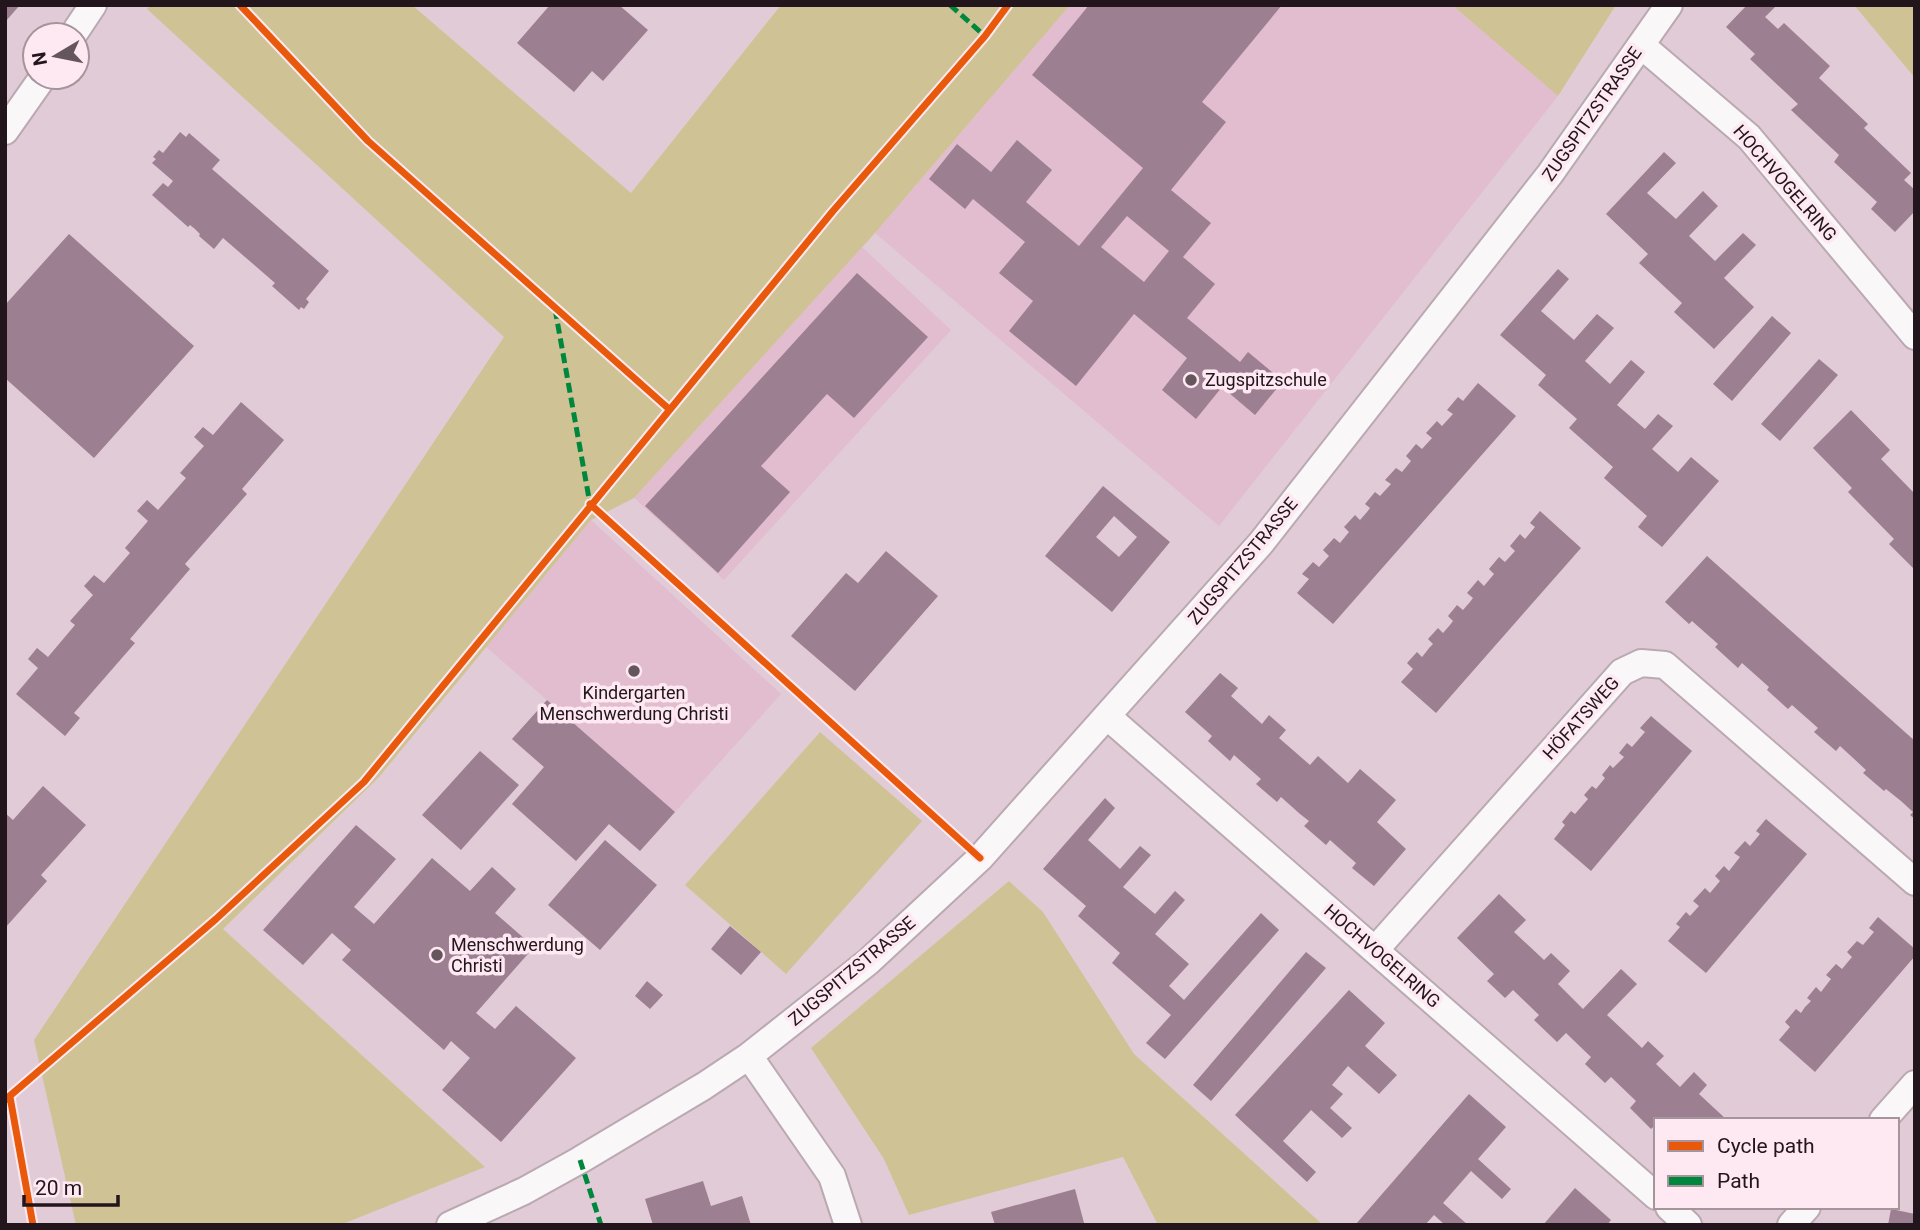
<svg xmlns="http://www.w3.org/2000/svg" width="1920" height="1230" font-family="Roboto,sans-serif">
	<rect width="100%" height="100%" fill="#e1cbd6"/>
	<path fill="#e1bdcf" d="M1070 5H1452L1558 96 1219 526 875 233Z
		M862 247 951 330 724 580 634 498Z
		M591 520 781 694 640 851 609 824 576 861 512 804 544 767 512 739 547 700 486 647Z"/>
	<path fill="#cfc395" d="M151 5H412L631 193 781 5H1070L875 233 634 498 591 520 379 777 223 929 485 1167 340 1225H76L34 1040 504 337 147 9Z
		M1452 5H1616L1558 96Z
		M1854 5H1915V78Z
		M820 732 922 821 786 974 685 885Z
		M1009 881 1043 912 1134 1054 1323 1225H1158L1123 1157 909 1215 884 1159 811 1048Z"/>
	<path fill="#9c7f90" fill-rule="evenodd" d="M5 5H20L5 22Z
		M550 5H612L614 7 619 5 648 30 603 81 592 71 574 92 517 43Z
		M1089 5H1282L1202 102 1226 122 1171 190 1211 223 1183 257 1215 284 1187 318 1240 362 1248 352 1283 381 1255 415 1222 387 1196 419 1162 390 1187 358 1134 314 1076 386 1009 331 1033 301 999 273 1025 242 973 199 965 209 929 179 957 144 991 172 1017 140 1052 170 1026 202 1079 246 1143 168 1032 75ZM1127 216 1169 251 1144 282 1101 247Z
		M1747 5H1773L1775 7 1765 17 1778 29 1784 23 1830 66 1819 78 1868 124 1864 128 1911 173 1904 180 1915 190V211L1895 232 1871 209 1877 202 1834 162 1839 155 1791 110 1798 104 1750 59 1755 54 1726 27Z
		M180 132 186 137 189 133 220 160 212 169 329 271 306 299 309 302 304 309 301 307 299 310 272 286 275 283 223 238 214 249 199 236 200 234 195 229 190 225 188 227 152 195 163 183 168 187 173 181 152 163 156 159 153 157 159 150 163 153Z
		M1664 152 1676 163 1647 193 1676 219 1703 191 1718 206 1689 236 1715 261 1743 233 1756 245 1724 278 1754 307 1714 349 1674 312 1682 303 1639 263 1648 254 1606 214Z
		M69 234 194 346 94 458 5 378V305Z
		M1558 269 1569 279 1541 311 1574 340 1597 314 1614 328 1585 361 1610 384 1631 360 1645 372 1617 405 1645 429 1658 414 1673 426 1652 449 1678 472 1691 457 1719 481 1662 547 1638 527 1647 516 1604 478 1613 467 1569 428 1577 419 1538 385 1546 375 1500 335Z
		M857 273 928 337 854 418 827 394 761 466 790 492 718 573 645 506Z
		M1772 316 1791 333 1732 401 1713 384Z
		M1819 359 1838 375 1780 441 1761 424Z
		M1478 383 1516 416 1333 624 1297 593 1309 579 1302 574 1313 562 1319 567 1329 556 1323 550 1334 538 1340 543 1349 532 1344 527 1355 515 1360 520 1367 512 1370 508 1365 504 1375 492 1380 496 1391 484 1385 480 1396 468 1402 472 1411 461 1406 456 1416 444 1422 449 1432 438 1426 433 1437 421 1442 426 1453 414 1447 410 1458 397 1463 401Z
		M241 402 284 440 242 489 247 494 185 564 190 569 130 639 135 643 74 713 80 718 65 736 16 694 38 668 28 659 37 648 48 657 75 625 70 621 93 595 84 586 94 575 104 583 130 553 125 548 148 521 137 511 147 500 158 510 186 478 180 473 204 446 194 437 203 427 213 435Z
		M1851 410 1890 450 1881 459 1915 494V570L1889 544 1894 539 1848 492 1852 488 1813 448Z
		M1103 486 1170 542 1112 612 1045 556ZM1114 516 1137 537 1119 557 1096 537Z
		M1540 511 1581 548 1436 713 1401 682 1413 669 1407 663 1417 652 1422 657 1430 647 1433 644 1428 639 1438 628 1443 633 1450 625 1453 621 1448 616 1457 605 1463 610 1470 602 1473 598 1467 593 1478 580 1484 586 1494 574 1489 569 1499 557 1505 562 1515 551 1510 546 1520 534 1525 539 1535 527 1530 523Z
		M886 551 938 596 855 691 791 636 846 573 858 583Z
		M1707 556 1915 741V819L1910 815 1913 812 1901 801 1886 789 1884 791 1863 773 1866 770 1852 757 1840 746 1836 751 1814 732 1818 728 1792 705 1788 709 1767 690 1769 687 1742 663 1738 668 1715 647 1718 644 1692 621 1689 624 1665 602Z
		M1220 673 1238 688 1231 696 1262 724 1269 715 1286 730 1279 738 1310 765 1318 756 1348 783 1360 769 1396 800 1377 822 1406 849 1374 886 1352 868 1356 863 1348 856 1330 840 1326 845 1304 826 1309 821 1300 814 1281 797 1277 802 1256 784 1261 779 1234 755 1230 761 1208 741 1212 736 1185 712Z
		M547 700 675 812 640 851 609 824 576 861 512 804 544 767 512 739Z
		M1651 716 1692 751 1591 871 1554 839 1565 825 1562 822 1571 811 1575 814 1588 799 1584 795 1592 786 1596 789 1605 778 1602 775 1610 765 1613 768 1624 757 1619 753 1627 743 1632 747 1645 732 1640 728Z
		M480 751 519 785 461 850 422 815Z
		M43 786 86 825 41 875 47 881 5 928V813L13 820Z
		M1105 798 1115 808 1088 840 1120 869 1140 846 1151 855 1123 887 1155 914 1175 891 1185 900 1155 934 1189 964 1169 986 1184 1000 1261 913 1279 930 1165 1059 1146 1043 1171 1015 1112 963 1120 953 1078 916 1086 906 1043 869Z
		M1766 819 1807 854 1706 973 1668 941 1680 927 1676 924 1686 912 1690 916 1699 906 1693 901 1705 888 1710 893 1720 881 1715 876 1724 866 1729 871 1740 857 1734 853 1745 841 1750 846 1760 834 1756 831Z
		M356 825 396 859 354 907 374 924 432 858 470 891 492 867 516 889 495 913 534 947 476 1013 495 1029 516 1006 576 1058 501 1142 442 1090 470 1058 451 1041 444 1050 342 960 351 950 332 933 303 965 263 930Z
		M605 840 657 885 600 950 548 905Z
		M1499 894 1526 920 1514 932 1544 960 1551 953 1570 971 1558 984 1583 1009 1621 969 1637 984 1607 1015 1642 1048 1648 1041 1664 1056 1656 1064 1680 1087 1694 1072 1707 1085 1699 1094 1727 1120H1656V1124L1651 1129 1630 1108 1636 1101 1611 1077 1605 1083 1585 1064 1591 1057 1566 1033 1557 1042 1534 1020 1539 1015 1513 990 1505 998 1487 981 1494 974 1457 938Z
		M1878 917 1915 949V956L1815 1072 1779 1040 1790 1027 1785 1022 1796 1009 1801 1013 1805 1007 1811 1001 1807 998 1816 987 1821 992 1831 979 1826 975 1836 964 1842 969 1852 957 1847 952 1857 941 1863 945 1874 932 1869 928Z
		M730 926 761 952 741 975 711 949Z
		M1306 952 1326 968 1211 1101 1193 1085Z
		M647 981 663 995 650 1009 635 996Z
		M1349 990 1385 1023 1365 1046 1397 1075 1379 1094 1348 1066 1332 1085 1343 1094 1330 1108 1352 1128 1342 1138 1311 1110 1283 1141 1316 1172 1307 1182 1235 1115Z
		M1469 1094 1506 1127 1478 1159 1511 1189 1502 1199 1471 1171 1443 1203 1468 1225H1445L1434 1215 1425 1225H1358L1356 1224Z
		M703 1181 711 1206 742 1196 751 1225H653L645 1199Z
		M1575 1188 1611 1220 1607 1225H1543Z
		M1075 1189 1084 1223 995 1225 991 1212Z
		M1891 1209 1915 1214 1913 1225H1888Z"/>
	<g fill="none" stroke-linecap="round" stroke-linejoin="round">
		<defs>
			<path id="minor" d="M73 35 93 5
				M1641 45 1749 137 1915 336
				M5 131 43 77
				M1108 717 1656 1196
				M1375 950 1622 672 1641 663 1665 665 1915 882
				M749 1056 832 1176 848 1225
				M1883 1120 1915 1084
				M1669 1207 1688 1225
				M450 1225 524 1191 580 1160 704 1086 749 1056 868 962 980 858 1261 543 1550 174 1669 5
				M1791 1225 1807 1207"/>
		</defs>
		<use href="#minor" stroke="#baa9b1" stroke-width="30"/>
		<use href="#minor" stroke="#faf7f9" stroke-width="26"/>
		<path stroke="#00873e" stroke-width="5" stroke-dasharray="10 5" stroke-linecap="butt" d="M950 5 985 36
			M555 309 590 504 593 507
			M580 1160 601 1225"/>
		<defs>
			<path id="cycleway" d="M240 5 368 141 669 409
				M590 504 980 858
				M10 1097 33 1225
				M5 1100 216 919 364 782 833 211 985 36 1008 5"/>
		</defs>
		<use href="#cycleway" stroke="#fee9f3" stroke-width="11"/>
		<use href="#cycleway" stroke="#e8590c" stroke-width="7"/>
	</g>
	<g fill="#65555d" stroke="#fee9f3" stroke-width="2.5">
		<circle cx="1191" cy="380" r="7"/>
		<circle cx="634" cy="671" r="7"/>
		<circle cx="437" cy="955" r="7"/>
	</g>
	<g text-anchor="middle" stroke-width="7" stroke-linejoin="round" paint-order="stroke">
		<g font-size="18" fill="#22151c" stroke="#fee9f3">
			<text transform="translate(1592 114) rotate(-55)" y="6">ZUGSPITZSTRASSE</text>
			<text transform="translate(1785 183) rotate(49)" y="6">HOCHVOGELRING</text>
			<text transform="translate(1243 561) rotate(-50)" y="6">ZUGSPITZSTRASSE</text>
			<text transform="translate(1581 718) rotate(-48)" y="6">HÖFATSWEG</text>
			<text transform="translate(1382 956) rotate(41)" y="6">HOCHVOGELRING</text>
			<text transform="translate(852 971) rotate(-40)" y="6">ZUGSPITZSTRASSE</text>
		</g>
		<g font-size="18" fill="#22151c" stroke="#fee9f3" text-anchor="start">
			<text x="1205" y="386">Zugspitzschule</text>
			<text x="634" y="699" text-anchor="middle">Kindergarten<tspan x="634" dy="21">Menschwerdung Christi</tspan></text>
			<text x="451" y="951">Menschwerdung<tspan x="451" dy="21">Christi</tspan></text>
		</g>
	</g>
	<rect width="1920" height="1230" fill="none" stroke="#22151c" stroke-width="14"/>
	<rect x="1654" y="1118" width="245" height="91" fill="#fee9f3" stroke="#a6949d" stroke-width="2"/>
	<rect x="1668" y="1141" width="35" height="10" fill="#e8590c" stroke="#a6949d" stroke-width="2"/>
	<text x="1717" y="1153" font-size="21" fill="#22151c">Cycle path</text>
	<rect x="1668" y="1176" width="35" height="10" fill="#00873e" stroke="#a6949d" stroke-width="2"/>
	<text x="1717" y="1188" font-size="21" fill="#22151c">Path</text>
	<g transform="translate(56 56) rotate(260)"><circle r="33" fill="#fee9f3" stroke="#a6949d" stroke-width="2"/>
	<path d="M0-5L12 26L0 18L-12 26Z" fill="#65555d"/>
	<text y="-10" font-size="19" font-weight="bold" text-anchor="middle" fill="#22151c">N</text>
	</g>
	<path d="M24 1195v10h94v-10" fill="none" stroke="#22151c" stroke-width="3.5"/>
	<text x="35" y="1195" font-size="21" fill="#22151c" stroke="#fee9f3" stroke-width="5" paint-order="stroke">20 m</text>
</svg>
